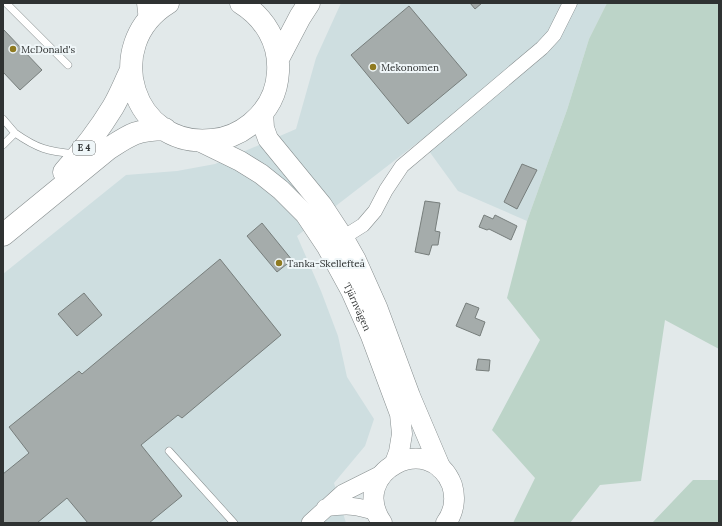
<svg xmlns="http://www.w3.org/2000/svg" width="722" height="526" font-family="Lora,serif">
	<rect width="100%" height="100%" fill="#e2e9ea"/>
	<path fill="#cedee0" d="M341 3H607L589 39 567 110 527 221 458 191 421 140 297 236 321 291 338 336 347 377 374 419 365 446 334 483 346 523H3V274L126 175 177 171 215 164 296 129 316 58Z"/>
	<path fill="#bcd4c8" d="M607 3H719V349L665 320 641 481 600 485 570 523H513L535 478 492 430 540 340 507 298 527 221 567 110 589 39Z
		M693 480H719V523H652Z"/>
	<path fill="#a5acab" stroke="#777e7c" d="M470 3H482L475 9Z
		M409 6 467 75 408 124 351 55Z
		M3 29 42 70 20 90 3 72Z
		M522 164 537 170 517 209 504 202Z
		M425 201 440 203 435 231 440 232 438 245H432L429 255 415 252Z
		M484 215 493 219 495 215 517 226 511 240 489 229 487 230 479 227Z
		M262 223 292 260 277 272 247 236Z
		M220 259 281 335 182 418 178 415 141 445 182 496 149 523H88L67 498 37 523H3V474L29 453 9 427 79 371 82 374Z
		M84 293 102 315 77 336 58 314Z
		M466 303 479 308 475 318 485 322 480 336 456 326Z
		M478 359 490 360 489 371 476 370Z"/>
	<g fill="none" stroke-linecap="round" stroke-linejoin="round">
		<defs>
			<path id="service" d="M6 3 68 65
				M3 119 15 133
				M3 145 15 133C38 149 47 151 75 154
				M169 451 234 523"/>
			<path id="minor" d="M144 3 146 21
				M336 242 363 225 375 211 386 190 402 166 542 48 554 35 570 3"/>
			<path id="tertiary" d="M325 508C345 505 356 505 376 512
				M310 523 343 493 383 473"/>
			<g id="secondary">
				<path d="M263 112 264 128 268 139 322 205 343 237 356 260 377 307 410 396 441 469"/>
				<path id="s1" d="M197 140 240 161 261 174 281 190 305 214 327 247 351 291 371 336 400 414 402 434 399 452 395 463"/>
				<path d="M382 523C347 472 430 429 452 485 456 498 454 512 446 523"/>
			</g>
			<path id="trunk" d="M168 3C100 45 133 149 212 140 226 139 240 133 251 124 267 111 277 93 278 72 280 43 265 18 241 3
				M278 59 300 17 309 3
				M64 172C82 152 99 130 113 107 120 95 125 82 131 70
				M3 235 108 149C131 134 136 130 165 129"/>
		</defs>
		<use href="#service" stroke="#868d8e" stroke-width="8"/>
		<use href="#minor" stroke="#868d8e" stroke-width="15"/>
		<use href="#tertiary" stroke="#868d8e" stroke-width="18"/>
		<use href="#secondary" stroke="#868d8e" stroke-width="21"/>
		<use href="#trunk" stroke="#868d8e" stroke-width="23"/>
		<use href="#service" stroke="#fff" stroke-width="7"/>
		<use href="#minor" stroke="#fff" stroke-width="14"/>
		<use href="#tertiary" stroke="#fff" stroke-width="17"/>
		<use href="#secondary" stroke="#fff" stroke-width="20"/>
		<use href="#trunk" stroke="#fff" stroke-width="22"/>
	</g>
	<g fill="#8f7a20" stroke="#eff6f8" stroke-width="1.5">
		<circle cx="13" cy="49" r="4"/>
		<circle cx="373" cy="67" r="4"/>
		<circle cx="279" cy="263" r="4"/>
	</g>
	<g text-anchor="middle" stroke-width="4" stroke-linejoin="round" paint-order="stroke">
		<rect fill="#eff6f8" stroke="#696d6d" stroke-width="1" x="73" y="141" width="22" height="14" rx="3"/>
		<g font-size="9" font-weight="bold" fill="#2f3232">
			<text x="84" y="151">E 4</text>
		</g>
		<g font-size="10" fill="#2f3232" stroke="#eff6f8" text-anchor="start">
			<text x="21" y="53">McDonald's</text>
			<text x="381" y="71">Mekonomen</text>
			<text x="287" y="267">Tanka-Skellefteå</text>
		</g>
		<g font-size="10" fill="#2f3232" stroke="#eff6f8">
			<text dy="4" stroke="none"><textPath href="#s1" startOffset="239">Tjärnvägen</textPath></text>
		</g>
	</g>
	<rect width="722" height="526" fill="none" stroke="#2f3232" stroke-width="8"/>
</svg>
